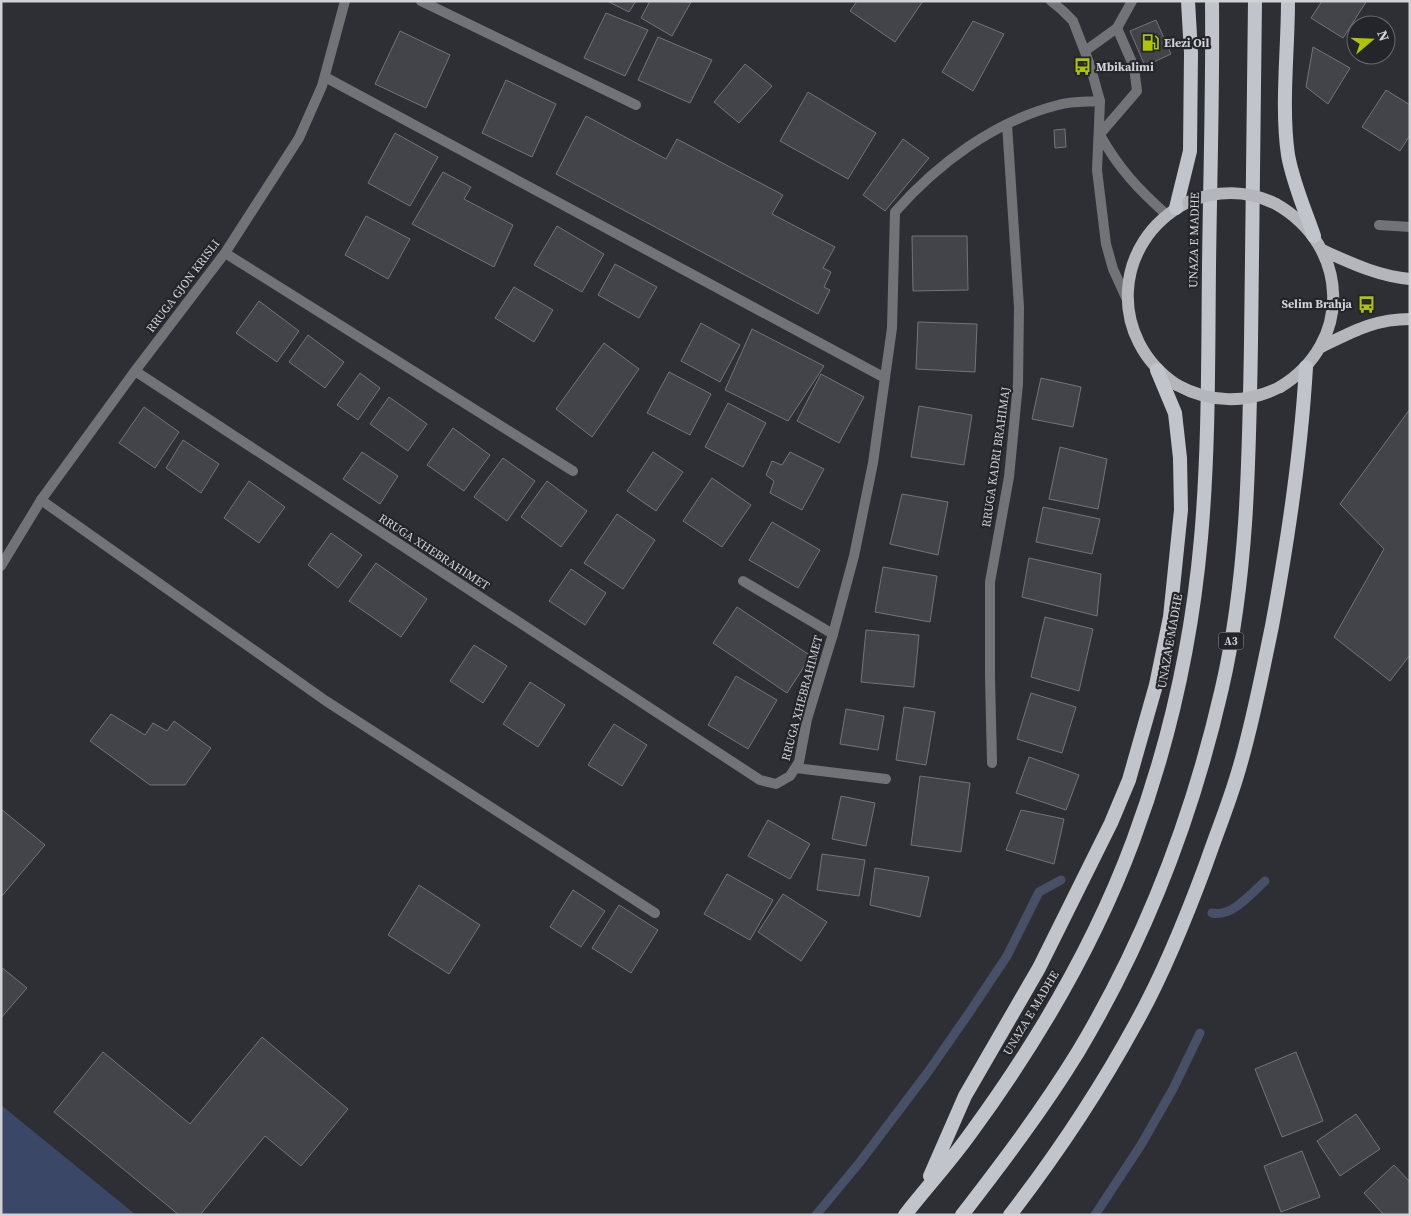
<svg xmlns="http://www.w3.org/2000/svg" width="1411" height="1216" font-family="'Source Serif 4',serif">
	<rect width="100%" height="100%" fill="#2d2f35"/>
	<path fill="#3b4767" d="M1 1105 136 1215H1Z"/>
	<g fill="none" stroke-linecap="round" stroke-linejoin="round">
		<path stroke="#485067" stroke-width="9" d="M1212 913C1232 917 1251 894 1265 881
			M816 1215 860 1162 928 1072 969 1013 1007 956 1039 892 1061 880
			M1095 1215 1141 1145 1173 1089 1200 1033"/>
	</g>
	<path fill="#42444a" stroke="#72747b" d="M607 1H636L629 12Z
		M650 1 691 2 672 36 641 18Z
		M857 1H923L895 42 850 11Z
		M1322 1H1365L1366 2 1343 38 1311 18Z
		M606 13 648 30 625 76 584 58Z
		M1156 20 1171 54 1145 66 1130 31Z
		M973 21 1004 34 973 91 942 72Z
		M400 31 450 55 426 108 375 84Z
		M658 37 712 60 690 103 638 80Z
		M1313 47 1350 68 1328 104 1306 87Z
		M745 64 772 86 739 123 714 102Z
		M506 80 556 104 532 157 482 133Z
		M1386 90 1410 105V135L1400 151 1362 127Z
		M808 92 876 133 848 179 780 141Z
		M586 116 666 159 677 139 783 195 772 214 835 247 823 268 831 272 824 287 830 290 818 314 556 174Z
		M1065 129 1066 147 1055 148 1054 130Z
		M395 133 438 157 410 206 368 183Z
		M903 139 929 158 885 211 863 195Z
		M443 172 471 187 464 199 513 225 494 267 412 224Z
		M366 216 410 239 388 279 345 255Z
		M557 226 604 254 582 292 534 265Z
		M912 236H967L968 290 913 291Z
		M615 264 657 287 639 318 598 295Z
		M514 287 553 310 534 342 495 318Z
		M259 301 299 331 277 362 236 333Z
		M918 322 977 324 975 372 916 369Z
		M701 323 740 345 720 382 681 361Z
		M752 329 824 366 788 421 725 390Z
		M308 335 344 362 325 388 289 362Z
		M604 343 639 369 592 437 556 409Z
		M669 372 711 394 690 435 647 413Z
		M360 373 380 388 358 420 337 405Z
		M821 374 864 397 839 443 797 421Z
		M1041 378 1081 387 1073 427 1032 419Z
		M389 397 427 424 408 451 370 424Z
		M728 403 766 423 743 467 705 447Z
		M919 406 972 415 964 465 911 457Z
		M144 407 179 432 155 468 119 443Z
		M1410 409V655L1390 681 1334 637 1384 549 1340 504Z
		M453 428 490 455 464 491 427 465Z
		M183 440 219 464 201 493 166 468Z
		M1060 447 1107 459 1098 509 1049 499Z
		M362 452 398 476 380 504 343 479Z
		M653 452 683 472 656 511 627 491Z
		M790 452 824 469 802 510 770 493 774 481 766 475 772 461 782 465Z
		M503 458 535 481 507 521 474 497Z
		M712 478 751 505 722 547 683 521Z
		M249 481 285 507 259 543 224 518Z
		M547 481 587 511 561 547 521 517Z
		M902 494 948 502 938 555 890 544Z
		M1043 507 1100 519 1092 554 1036 542Z
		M617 514 655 540 623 589 584 563Z
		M772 522 820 550 798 588 749 560Z
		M331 533 362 555 338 588 308 565Z
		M1029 558 1101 574 1097 616 1022 597Z
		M376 563 427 599 401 637 349 601Z
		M883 567 937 576 930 622 875 612Z
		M571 569 606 593 585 625 549 601Z
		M737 607 811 656 787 693 713 643Z
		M1045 617 1093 629 1079 691 1031 677Z
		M866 630 919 635 914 687 861 682Z
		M474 645 507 666 483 703 450 681Z
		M736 676 777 700 748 749 708 725Z
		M530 682 565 705 538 747 503 724Z
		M1031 693 1076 707 1062 753 1017 739Z
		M904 707 935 712 926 765 896 760Z
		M846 709 884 716 878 750 840 744Z
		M111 714 145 735 153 723 167 731 174 721 211 748 185 785H150L90 741Z
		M614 724 647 745 622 786 588 765Z
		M1029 757 1079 775 1066 810 1016 793Z
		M920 776 970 783 961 852 911 845Z
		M841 796 875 803 866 846 832 839Z
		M1 809 45 845 1 897Z
		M1021 810 1064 819 1054 864 1006 850Z
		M768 820 810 844 790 879 748 856Z
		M822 854 865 860 859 896 817 890Z
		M875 868 929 877 920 917 870 905Z
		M727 874 773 900 750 940 704 914Z
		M419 885 480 925 449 974 388 935Z
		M573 890 605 911 581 947 550 927Z
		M783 894 827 922 801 961 758 932Z
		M619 905 658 930 631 973 592 948Z
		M1 967 27 988 1 1018Z
		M262 1037 348 1109 301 1166 265 1136 200 1215H179L54 1112 103 1052 190 1124Z
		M1296 1052 1323 1121 1282 1137 1255 1069Z
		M1356 1114 1380 1149 1340 1176 1317 1141Z
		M1302 1151 1320 1197 1281 1212 1264 1166Z
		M1394 1165 1410 1182V1215H1384L1364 1193Z"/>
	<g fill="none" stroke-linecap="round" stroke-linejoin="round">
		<path stroke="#727376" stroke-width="10" d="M1100 134 1137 91 1134 67 1117 28
			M41 500 326 701 655 913
			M743 581 833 634
			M796 768 886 779"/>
		<path stroke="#727376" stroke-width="10" d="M421 1 636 105
			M1085 51 1117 28 1132 1
			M325 77 885 378
			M1379 225 1410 227
			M225 253 573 471
			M135 371 760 780 776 784 790 776 799 762 807 719 833 634 854 556 873 463 892 328 895 212C938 163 995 121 1058 105 1072 101 1086 102 1100 101
			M1 566 41 500 135 371 225 253 299 138 322 86 345 1
			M992 763 990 676V582L1009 477 1018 384 1019 307 1007 124"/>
		<path stroke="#727376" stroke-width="10" d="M1051 1 1062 10 1073 21 1090 65 1100 101 1097 170 1106 244 1113 269 1128 302
			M1100 135C1119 169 1138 189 1167 215"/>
		<path stroke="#b4b6bc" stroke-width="12" d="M1276 204C1350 246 1353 343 1280 387
			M1322 250C1351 263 1378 276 1410 279
			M1321 347C1352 332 1374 319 1410 319
			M1177 385C1108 339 1112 242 1186 203"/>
		<path stroke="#c1c4ca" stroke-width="14" d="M1288 1C1288 51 1281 106 1288 155 1293 183 1305 210 1314 236
			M1176 208 1190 151 1191 53 1188 1
			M930 1176 965 1096 1039 968 1111 823 1129 780 1156 685 1170 617 1181 510 1180 458 1175 413 1157 370
			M905 1215C926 1188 950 1162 970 1134 1036 1044 1094 946 1133 841 1169 744 1192 641 1201 538 1209 448 1208 357 1209 267 1210 178 1213 90 1212 1
			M962 1215C1003 1162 1043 1109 1078 1052 1145 940 1193 815 1222 688 1248 575 1249 458 1251 343 1253 229 1254 115 1255 1
			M1010 1215C1057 1154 1099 1091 1136 1023 1164 973 1186 918 1206 864 1217 832 1230 801 1239 769 1253 722 1262 674 1272 626 1288 540 1301 453 1306 367"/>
		<path stroke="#b4b6bc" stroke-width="12" d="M1188 202C1217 190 1248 190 1276 204
			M1177 385C1210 403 1246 404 1280 387"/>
	</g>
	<defs>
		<symbol id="fuel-bare" viewBox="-9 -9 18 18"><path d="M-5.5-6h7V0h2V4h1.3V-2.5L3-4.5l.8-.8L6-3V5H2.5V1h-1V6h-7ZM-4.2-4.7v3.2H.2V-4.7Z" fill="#afc504" stroke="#23252b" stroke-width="2.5" paint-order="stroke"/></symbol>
		<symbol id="bus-bare" viewBox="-9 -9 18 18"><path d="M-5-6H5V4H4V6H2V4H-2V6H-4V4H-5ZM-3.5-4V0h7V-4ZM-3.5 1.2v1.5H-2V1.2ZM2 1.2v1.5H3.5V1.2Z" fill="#afc504" stroke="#23252b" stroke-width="2.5" paint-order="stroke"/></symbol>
	</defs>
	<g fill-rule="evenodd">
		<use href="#fuel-bare" x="1138" y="30" width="25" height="25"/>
		<use href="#bus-bare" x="1070" y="54" width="25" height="25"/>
		<use href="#bus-bare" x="1354" y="292" width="25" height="25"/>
	</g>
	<g text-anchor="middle" stroke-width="4.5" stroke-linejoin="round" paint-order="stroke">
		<rect fill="#23252b" stroke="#9c9ea2" stroke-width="1" x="1218.5" y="632.5" width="25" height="17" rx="4"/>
		<g font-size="11" font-weight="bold" fill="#d0d2d5">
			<text x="1231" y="645">A3</text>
		</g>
		<g font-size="12" font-weight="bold" fill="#d0d2d5" stroke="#23252b" text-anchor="start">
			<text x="1164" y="47">Elezi Oil</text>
			<text x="1096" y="71">Mbikalimi</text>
			<text x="1352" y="308" text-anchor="end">Selim Brahja</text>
		</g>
		<g font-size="12" fill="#d0d2d5" stroke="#23252b">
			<text transform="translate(1194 240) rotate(-89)" y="4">UNAZA E MADHE</text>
			<text transform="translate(183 286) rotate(-53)" y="4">RRUGA GJON KRISLI</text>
			<text transform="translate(996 457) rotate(-82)" y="4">RRUGA KADRI BRAHIMAJ</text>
			<text transform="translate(434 552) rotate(33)" y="4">RRUGA XHEBRAHIMET</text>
			<text transform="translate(1170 641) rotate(-80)" y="4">UNAZA E MADHE</text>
			<text transform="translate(802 698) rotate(-75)" y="4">RRUGA XHEBRAHIMET</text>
			<text transform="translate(1031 1013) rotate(-59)" y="4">UNAZA E MADHE</text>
		</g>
	</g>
	<rect width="1411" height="1216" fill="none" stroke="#d0d2d5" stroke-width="5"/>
	<g transform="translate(1371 40) rotate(71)"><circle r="24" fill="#23252b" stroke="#686a6f"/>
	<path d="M0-4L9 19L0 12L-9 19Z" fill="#afc504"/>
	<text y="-8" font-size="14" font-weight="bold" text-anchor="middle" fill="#d0d2d5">N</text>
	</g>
</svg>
